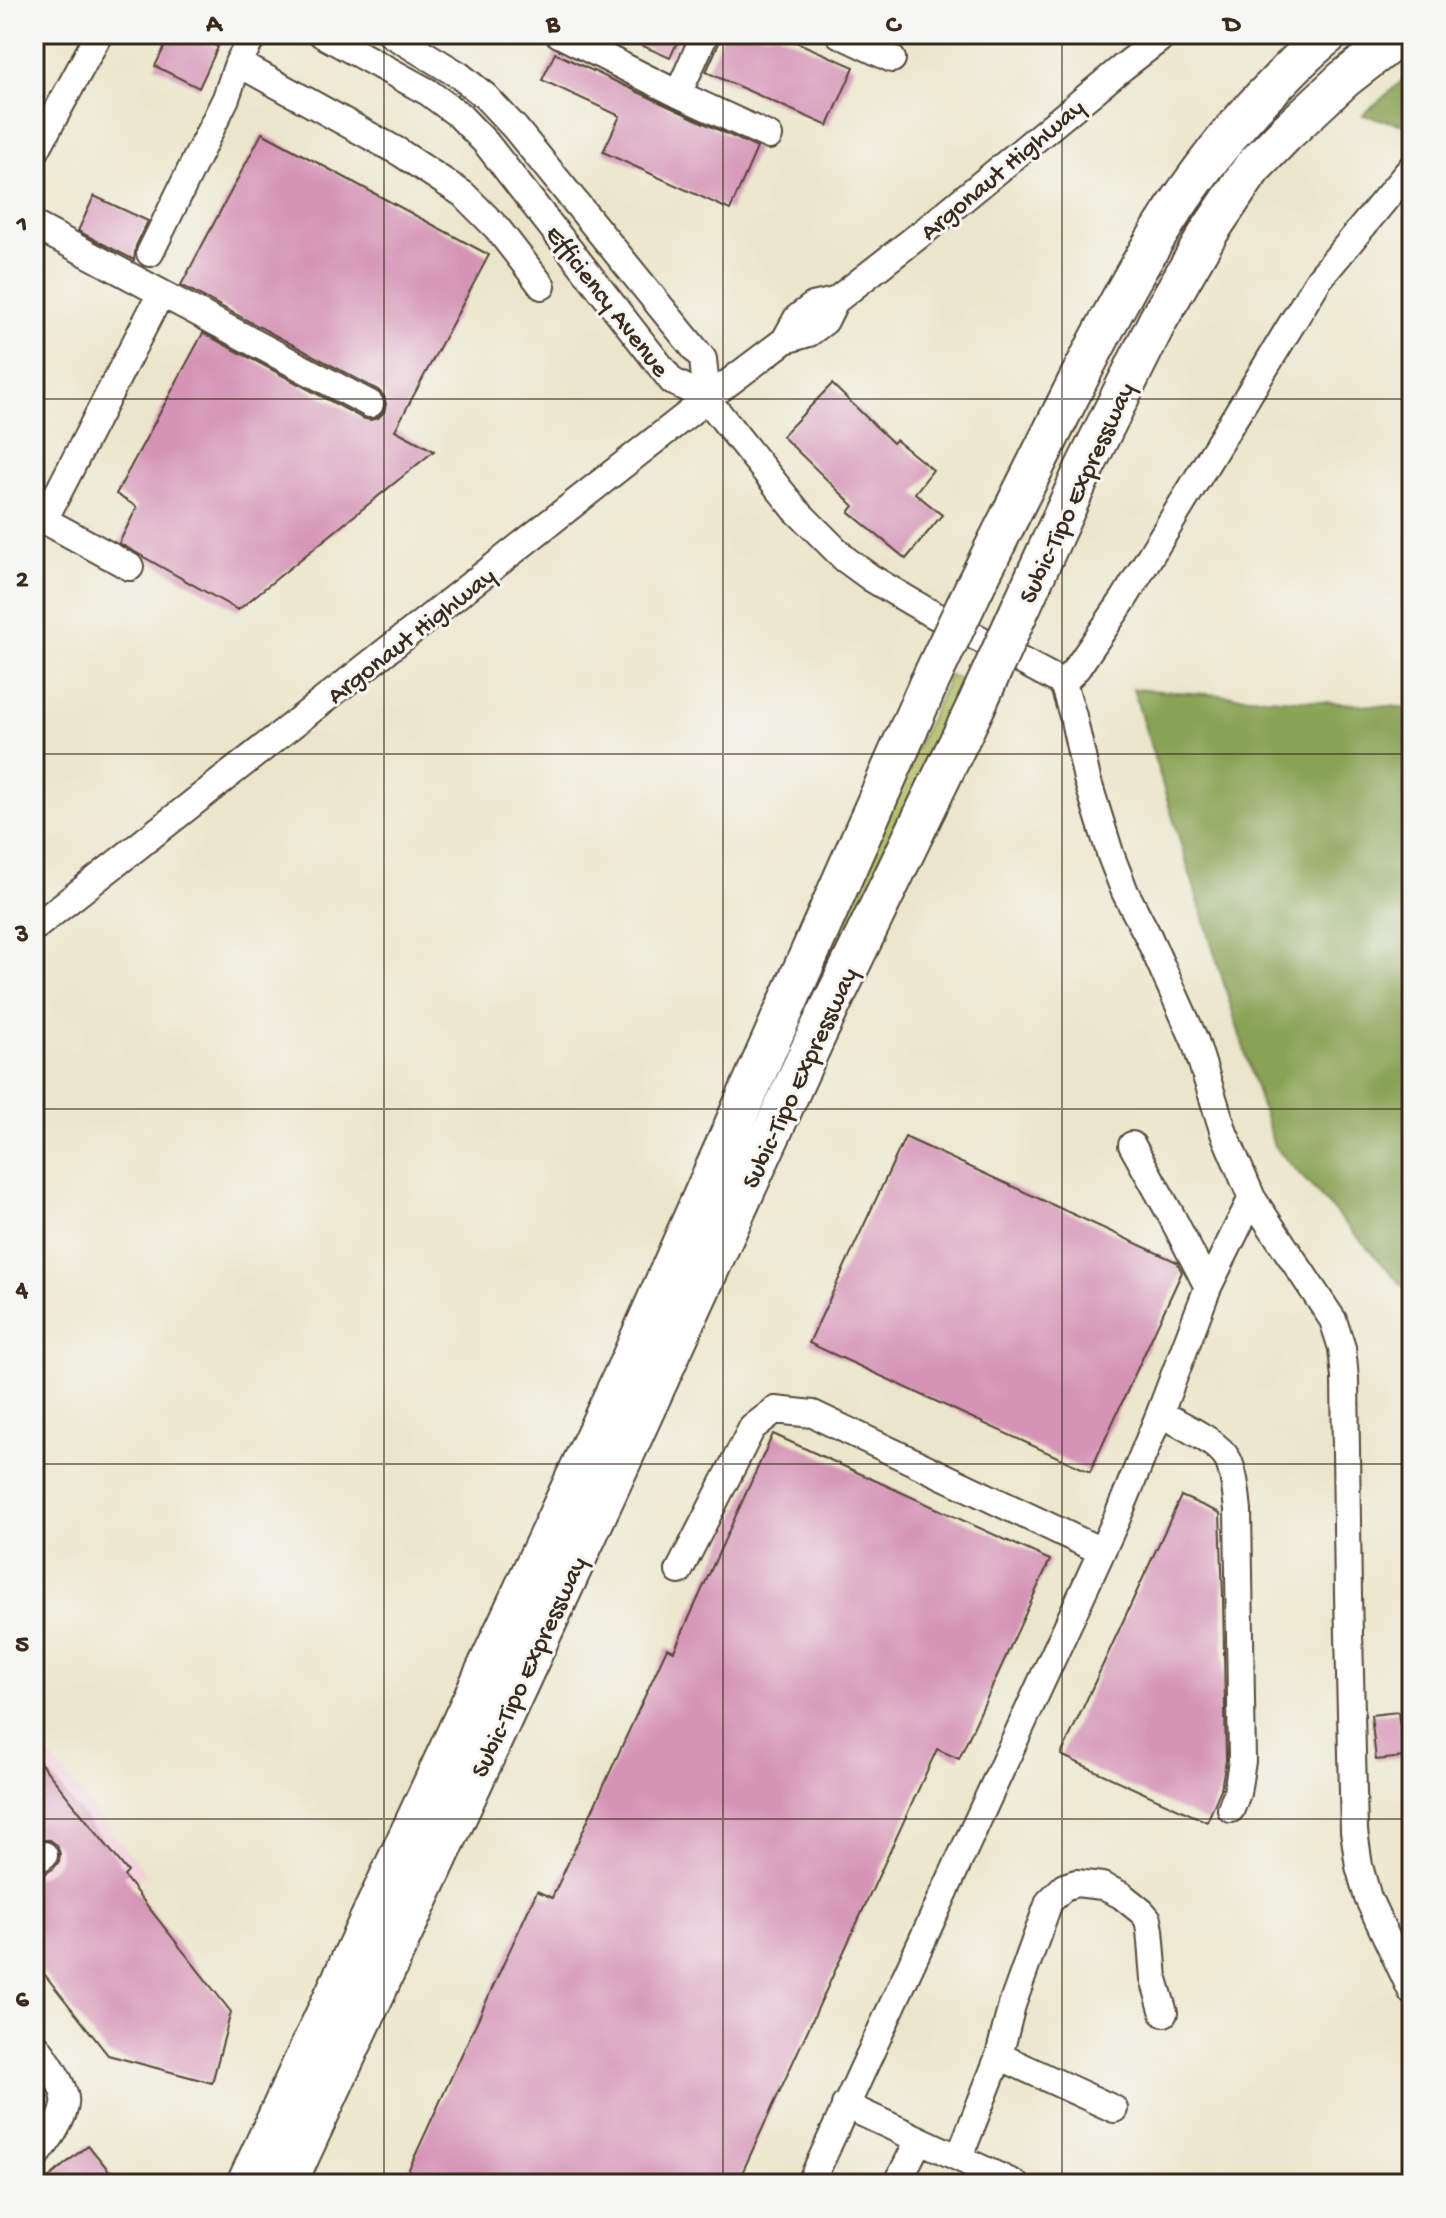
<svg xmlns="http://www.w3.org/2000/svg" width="1446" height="2218" font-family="'Gochi Hand',sans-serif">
	<rect width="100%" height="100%" fill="#f6f6f2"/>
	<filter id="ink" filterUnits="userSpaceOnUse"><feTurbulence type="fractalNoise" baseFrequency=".0125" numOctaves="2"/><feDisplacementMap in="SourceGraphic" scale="16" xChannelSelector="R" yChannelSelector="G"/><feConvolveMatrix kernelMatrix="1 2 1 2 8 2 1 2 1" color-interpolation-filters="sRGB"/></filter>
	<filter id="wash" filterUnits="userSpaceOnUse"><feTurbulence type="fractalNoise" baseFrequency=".006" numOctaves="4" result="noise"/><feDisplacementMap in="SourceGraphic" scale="32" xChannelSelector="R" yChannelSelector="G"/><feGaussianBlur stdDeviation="1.8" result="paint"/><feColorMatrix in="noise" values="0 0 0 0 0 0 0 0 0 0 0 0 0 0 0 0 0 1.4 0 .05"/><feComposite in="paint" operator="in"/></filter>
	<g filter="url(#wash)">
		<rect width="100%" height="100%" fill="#ebe6cb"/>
		<path fill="#f4cfdc" d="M34 1736 146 1874 34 1961V1853L40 1848 34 1841Z"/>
		<path fill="#acbb5e" stroke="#74723e" stroke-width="2" d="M950 675 964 681 271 2184H259Z"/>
		<path fill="#89a355" stroke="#62663a" stroke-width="2" d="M1412 72V127L1363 115Z
			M1133 689 1412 708V1296L1274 1146Z"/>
		<g id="blocks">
			<path fill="#d594b6" d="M171 34H194L218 47 199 88 155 66Z
				M616 34H681L670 58Z
				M723 34H778L854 67 828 126 706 72Z
				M555 53 757 148 730 210 603 152 620 116 542 80Z
				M262 133 489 255 395 430 434 451 238 610 119 543 137 507 116 494 203 333 362 418 370 420 378 418 384 412 386 404 384 396 378 390 181 285Z
				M94 196 148 221 136 246 134 260 78 231Z
				M832 384 893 443 896 440 933 470 915 493 942 515 906 559 849 512 854 506 782 436Z
				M905 1137 1177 1262 1182 1272 1090 1472 809 1343Z
				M773 1434 1050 1560 959 1759 937 1749 737 2184H402L537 1891 552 1898 667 1648 674 1651Z
				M1181 1496 1220 1513 1223 1597 1226 1760 1221 1789 1207 1822 1061 1755Z
				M1398 1712 1404 1757 1376 1760 1371 1715Z
				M34 1755 128 1872 124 1876 231 2012 212 2083 108 2055 34 1961V1878L43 1875 54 1868 59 1861 60 1854 57 1845 50 1840H40L34 1832Z
				M88 2145 120 2184H41Z"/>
		</g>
	</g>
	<g filter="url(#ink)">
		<use href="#blocks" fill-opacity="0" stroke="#554638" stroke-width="2"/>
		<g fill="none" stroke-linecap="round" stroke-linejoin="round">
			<defs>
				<path id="minor" d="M322 34 428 92 459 115 486 143 672 381 707 399 796 510 845 559 871 578 925 610 1063 683 1073 716 1087 779 1111 856 1125 892 1148 936 1195 1041 1224 1133 1252 1198 1333 1320 1342 1348 1345 1378 1348 1595 1354 1831 1359 1866 1368 1898 1412 1992
					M391 34 459 75 485 96 515 128 703 359 707 399
					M559 34 678 94 769 136
					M839 34 892 59
					M238 63 399 152 463 194 497 228 542 286
					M678 94 705 34
					M34 154 99 34
					M34 225 161 293 44 520 34 515
					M150 253 226 98 238 63 254 34
					M161 293 370 404
					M785 340 797 318 813 306 835 301 927 229 1123 67 1166 34
					M44 520 130 567
					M1063 683 1077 668 1124 599 1319 279 1412 167
					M34 928 707 399 785 340 809 333 825 321 835 301
					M1132 1145 1171 1215 1208 1287
					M1160 1413C1179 1424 1218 1441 1228 1460 1235 1475 1236 1494 1238 1510L1242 1761 1237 1793 1231 1809
					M679 1571 752 1428 775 1410 813 1414 1101 1551
					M34 1862 44 1855
					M34 2043C44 2055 63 2083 65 2098 68 2116 45 2145 34 2159
					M999 2056 1114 2109
					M845 2105 1015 2184
					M959 2158 999 2056 1012 2005 1049 1902 1064 1887 1076 1883 1102 1886 1121 1895 1142 1912 1148 1919 1150 1930 1154 1979 1164 2013
					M810 2184 1117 1518 1160 1413 1208 1287 1252 1198
					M897 2184 919 2140"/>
				<path id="highway" d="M975 586C1006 525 1036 463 1067 402 1124 288 1184 174 1276 84 1293 66 1310 49 1329 34
					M1021 607 1085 467 1158 320 1209 232 1252 168 1285 134 1344 79 1402 34
					M246 2184 630 1360 928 685
					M287 2184 609 1489 818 1032 976 706"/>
			</defs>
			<use href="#minor" stroke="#554638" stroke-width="30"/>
			<use href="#highway" stroke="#554638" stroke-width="42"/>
			<use href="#minor" stroke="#fff" stroke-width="26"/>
			<use href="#highway" stroke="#fff" stroke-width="38"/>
			<defs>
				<path id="highway-bridge" d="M928 685 975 586
					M976 706 1021 607"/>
			</defs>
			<use href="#highway-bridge" stroke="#554638" stroke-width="42" stroke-linecap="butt"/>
			<use href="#highway-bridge" stroke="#fff" stroke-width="38"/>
		</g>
	</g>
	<path fill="none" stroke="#3b2a1e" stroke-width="2" stroke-opacity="0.55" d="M384 34V2184M723 34V2184M1062 34V2184M34 399H1412M34 754H1412M34 1109H1412M34 1464H1412M34 1819H1412"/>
	<g text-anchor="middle" stroke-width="6" stroke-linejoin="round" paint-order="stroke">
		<g font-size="26" fill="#3b2a1e" stroke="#f6f6f2">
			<text transform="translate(1001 168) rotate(-40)" y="9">Argonaut Highway</text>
			<text transform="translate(609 300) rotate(52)" y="9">Efficiency Avenue</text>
			<text transform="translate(1075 492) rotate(-65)" y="9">Subic-Tipo Expressway</text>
			<text transform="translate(410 634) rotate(-38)" y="9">Argonaut Highway</text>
			<text transform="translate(798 1077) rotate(-65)" y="9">Subic-Tipo Expressway</text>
			<text transform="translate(527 1666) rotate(-65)" y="9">Subic-Tipo Expressway</text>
		</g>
	</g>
	<rect width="1446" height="2218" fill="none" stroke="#f6f6f2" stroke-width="88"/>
	<rect x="44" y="44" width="1358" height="2130" fill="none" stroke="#3b2a1e" stroke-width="3"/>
	<g font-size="26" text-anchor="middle" font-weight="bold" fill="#3b2a1e">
		<text x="214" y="31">A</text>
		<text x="553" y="31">B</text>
		<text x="893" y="31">C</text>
		<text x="1232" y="31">D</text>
		<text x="22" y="231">1</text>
		<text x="22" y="586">2</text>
		<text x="22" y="941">3</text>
		<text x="22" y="1296">4</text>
		<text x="22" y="1651">5</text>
		<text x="22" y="2006">6</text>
	</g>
</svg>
